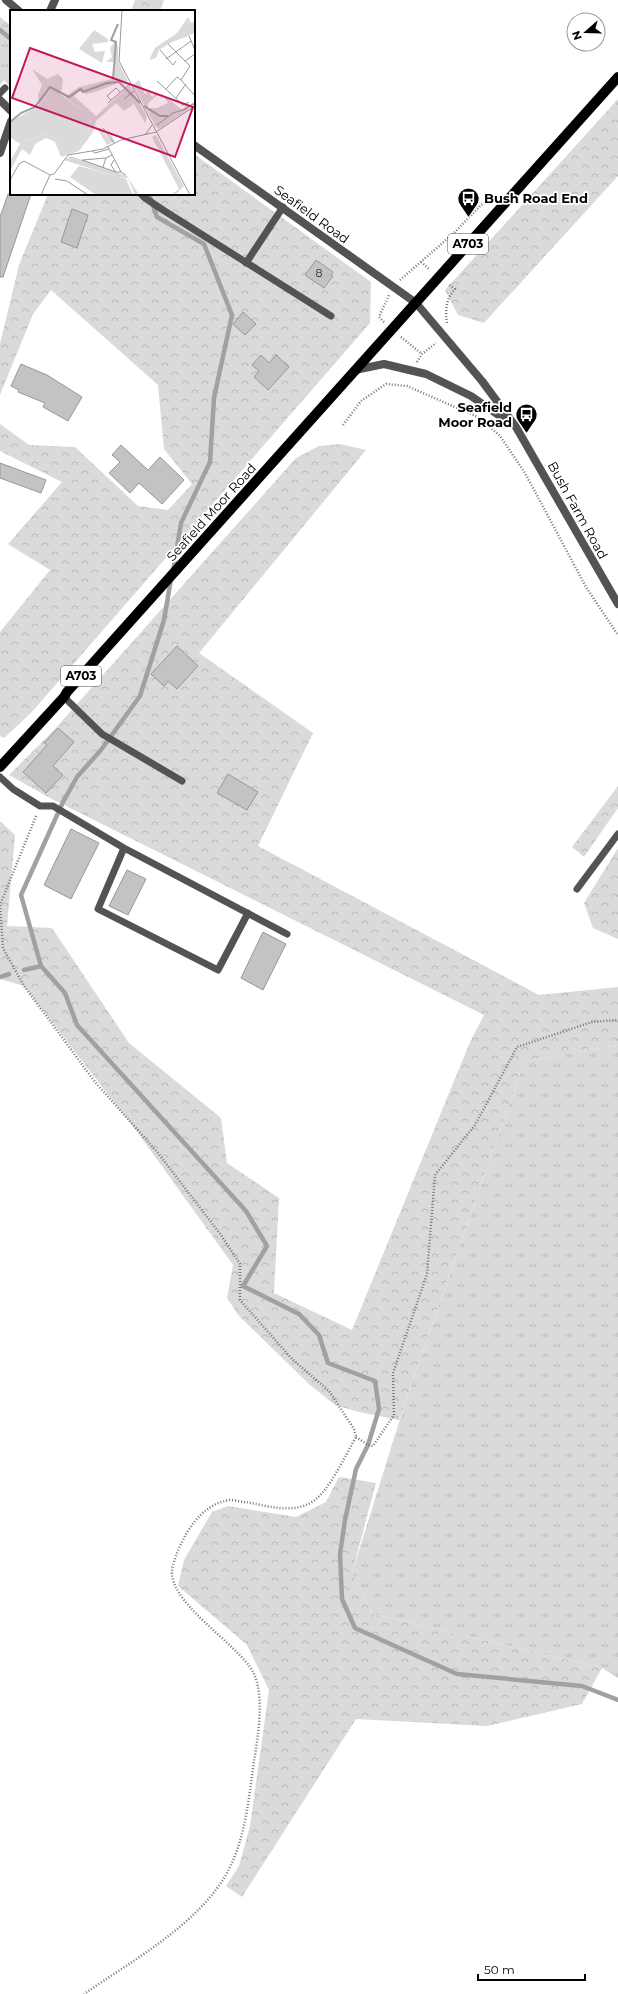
<svg xmlns="http://www.w3.org/2000/svg" width="618" height="1994" font-family="Montserrat,sans-serif">
	<defs>
		<pattern id="grass-tufts" width="24" height="20" patternUnits="userSpaceOnUse"><rect width="24" height="20" fill="#dadada"/><path d="M3 7l-1-3M5 7V3M7 7l1-3M15 17l-1-3M17 17v-4M19 17l1-3" fill="none" stroke="#b9b9b9"/></pattern>
		<pattern id="forest-crowns" width="20" height="18" patternUnits="userSpaceOnUse"><rect width="20" height="18" fill="#dadada"/><path d="M2 6a3 3 0 1 1 6 0M12 15a3 3 0 1 1 6 0" fill="none" stroke="#b9b9b9"/></pattern>
	</defs>
	<rect width="100%" height="100%" fill="#fff"/>
	<path fill="url(#grass-tufts)" d="M0 17 11 26V88L4 80 0 85Z
		M618 1045V1678L602 1668 373 1614 352 1573 404 1406 524 1061Z"/>
	<path fill="url(#forest-crowns)" d="M135 0H164L160 11H131Z
		M618 99V176L484 323 458 315 445 290Z
		M194 154 371 282 370 323 31 713 4 738 0 736V632L50 570 8 544 62 482 0 451V424L29 445 75 447 138 506 168 510 192 484 164 449 158 385 51 290 33 314 0 395V344L19 265 48 194H194Z
		M340 444 366 450 199 653 313 733 258 846 539 995 618 987V1045L524 1061 399 1420 359 1412 335 1405 310 1385 239 1316 227 1298 233 1265 138 1133 24 986 0 979V821L15 835 7 926 52 928 129 1043 221 1118 227 1163 279 1198 274 1293 352 1330 470 1042 484 1015 50 798 9 775 53 731 296 458 319 446Z
		M618 786V808L584 857 572 847Z
		M618 848V939L593 928 584 903Z
		M339 1477 376 1483 352 1573 373 1614 602 1668 582 1704 487 1726 356 1719 242 1897 226 1886 239 1866 250 1826 269 1690 247 1645 178 1586 184 1560 212 1512 228 1506 296 1517 326 1502Z"/>
	<g fill="none" stroke-linecap="round" stroke-linejoin="round">
		<path stroke="#a1a1a1" stroke-width="4.5" d="M0 30 11 39
			M149 194 157 217 204 244 232 315 214 398 210 462 181 523 173 571
			M171 579 164 620 140 696 101 750 77 777 63 802 21 895 41 966 65 993 77 1025 246 1211 267 1246 243 1286 299 1314 319 1335 328 1363 375 1381 379 1409 368 1445 356 1469 345 1520 340 1554 342 1599 355 1628 457 1674 582 1686 618 1700
			M24 970 41 966
			M0 977 9 974"/>
	</g>
	<path fill="#c3c3c3" stroke="#979797" d="M8 194H31L3 277H0V217Z
		M72 209 88 215 77 248 61 242Z
		M316 260 333 272 331 275 333 276 324 288 305 275Z
		M243 312 256 324 245 335 233 324Z
		M261 355 269 363 276 355 289 367 268 390 254 377 259 371 252 365Z
		M21 364 47 375 82 397 68 421 43 407 45 403 18 392 19 390 11 386Z
		M121 445 148 470 160 457 184 480 162 504 139 483 130 493 109 473 120 462 112 455Z
		M0 463 46 480 41 493 0 478Z
		M177 646 198 666 177 689 168 681 164 686 151 674Z
		M58 728 74 742 53 766 63 775 46 793 23 772 47 745 44 743Z
		M228 774 258 792 247 810 217 793Z
		M71 829 99 843 71 899 44 885Z
		M127 870 146 879 128 915 109 906Z
		M263 932 286 944 263 990 241 978Z"/>
	<g fill="none" stroke-linecap="round" stroke-linejoin="round">
		<path stroke="#757575" stroke-width="2.5" stroke-dasharray="1 2" stroke-linecap="butt" d="M421 262 430 270
			M400 280 454 233 481 205 491 200
			M384 322 379 317 389 295
			M447 323C445 310 446 299 455 289L448 284
			M401 337 422 354
			M417 362 422 354 436 343
			M343 425 361 401 386 384 407 386 480 418 500 436 525 473 586 587 618 635
			M36 816 0 905 3 948 24 986 95 1082 158 1153 221 1235 240 1264V1300L292 1359 329 1391 354 1429 356 1437C345 1456 331 1487 315 1500 295 1515 268 1506 246 1502 241 1502 235 1500 230 1500 199 1504 181 1538 173 1565 162 1600 238 1643 253 1672 265 1694 258 1737 254 1761 249 1796 246 1833 231 1865 205 1921 133 1960 84 1994
			M356 1437 368 1445 373 1446 394 1415 393 1373 427 1274 435 1175 475 1125 517 1047 592 1022 618 1020"/>
		<path stroke="#535353" stroke-width="7" d="M0 93 5 88
			M141 194 145 198 163 210 331 316
			M246 263 283 207
			M64 697 102 734 182 781
			M0 777 13 789 40 806H53L124 848 287 934
			M124 848 98 909 218 970 248 913
			M577 889 618 834"/>
		<path stroke="#535353" stroke-width="8" d="M50 11 55 0
			M0 100 11 111
			M0 153 11 121"/>
		<path stroke="#535353" stroke-width="8" d="M6 0 19 11
			M194 145 416 303 482 381 516 427 618 604
			M355 370 384 364 426 374 471 396 510 423"/>
		<path stroke="#000" stroke-width="10" d="M0 767 64 697 67 692 618 77"/>
	</g>
	<defs>
		<symbol id="bus-pin" viewBox="-11 -11 22 30"><path d="M0 17L-7.5 6A9.5 9.5 0 1 1 7.5 6Z" fill="#000" stroke="#fff"/><path d="M-5-6H5V4H4V6H2V4H-2V6H-4V4H-5ZM-3.5-4V0h7V-4ZM-3.5 1.2v1.5H-2V1.2ZM2 1.2v1.5H3.5V1.2Z" fill="#fff"/></symbol>
	</defs>
	<g fill-rule="evenodd">
		<use href="#bus-pin" x="456" y="186" width="25" height="34"/>
		<use href="#bus-pin" x="514" y="402" width="25" height="34"/>
	</g>
	<g text-anchor="middle" stroke-width="3.5" stroke-linejoin="round" paint-order="stroke">
		<g font-size="11" fill="#313131">
			<text x="319" y="277">8</text>
		</g>
		<g fill="#fff" stroke="#4c4c4c" stroke-width="1">
			<rect x="448" y="234" width="40" height="20" rx="3"/>
			<rect x="61" y="666" width="40" height="20" rx="3"/>
		</g>
		<g font-size="12" font-weight="bold" fill="#000">
			<text x="468" y="248">A703</text>
			<text x="81" y="680">A703</text>
		</g>
		<g font-size="13" font-weight="bold" fill="#000" stroke="#fff" text-anchor="start">
			<text x="484" y="203">Bush Road End</text>
			<text x="512" y="412" text-anchor="end">Seafield<tspan x="512" dy="15">Moor Road</tspan></text>
		</g>
		<g font-size="13" fill="#000" stroke="#fff">
			<text transform="translate(312 214) rotate(36)" y="5">Seafield Road</text>
			<text transform="translate(578 510) rotate(61)" y="5">Bush Farm Road</text>
			<text transform="translate(211 512) rotate(-48)" y="5">Seafield Moor Road</text>
		</g>
	</g>
	<g transform="translate(10 10)">
		<rect width="185" height="185" fill="#fff"/>
		<path d="M178 7 181 13 185 11V23L160 33 149 40 146 48 139 50 145 38 167 23ZM40 79H44L81 108 78 122 66 139 54 142 49 130 34 124 15 132 2 122 0 125 1 111 29 96ZM69 156 116 169 123 185H86L60 167Z" fill="#dadada"/>
		<path d="M84 20 98 29V32L82 34 85 42 95 41 92 53 69 39ZM105 31 108 36V51L118 71 114 73 107 70 106 74 85 82 77 84 69 81 64 86 86 106 120 75 137 107 135 113 124 94 114 101 106 93 86 111 83 122 69 141 51 147 45 132 36 128 25 134 20 145 12 139 0 161V151L10 134 0 127 2 122 16 132 34 124 49 130 54 141 66 139 78 122 81 108 55 87 69 77 102 69 105 52H96L102 47 100 38ZM22 59 37 69 48 64 53 69 51 84 40 79 29 96 28 85 32 75ZM129 70 135 84 138 81 142 87 147 82 149 84 138 93V98H147L158 93 152 84 171 99H179L149 119 146 117 123 75ZM90 118 102 131 97 118 105 131 97 135 88 120ZM146 125 174 176 165 185H161L169 179 142 127ZM61 146 117 166 129 185H125L118 168 107 167 54 150Z" fill="#dadada"/>
		<path fill="none" stroke="#a1a1a1" stroke-width="2" d="M103 69 106 32 101 30 108 14M134 96 150 106H158M173 100 185 93M0 112 11 103 25 97 40 77 59 87 71 79 73 82 97 73 109 72 130 93"/>
		<path fill="none" stroke="#999" stroke-width="1" d="M112 0 109 51 180 185M179 26 185 40M158 34 180 56 171 70 185 86M150 40 163 55 166 51M156 49 181 31M175 51 185 44M147 71 173 95 179 92M156 79 167 67 171 70M166 88 176 74M114 89 124 81M101 90 97 86 106 78 110 82M98 93 120 74M147 115 163 103 173 100M93 118 104 133M135 125 142 115M98 137 111 162 116 165M82 141 85 143 99 139M96 148 72 150 106 162H111M104 150 101 155 105 161M93 157 96 148 102 145M44 164 58 145 93 139 111 130 146 122 185 96M45 169 57 171 78 185M0 170 9 154 14 151 40 165M31 185 40 165 44 164"/>
		<path fill="#c2185b" fill-opacity="0.15" stroke="#c2185b" stroke-width="2" d="M20 38 183 97 165 147 2 88Z"/>
		<rect width="185" height="185" fill="none" stroke="#000" stroke-width="2"/>
	</g>
	<g transform="translate(586 32) rotate(250)"><circle r="19" fill="#ffffff" stroke="#999999"/>
	<path d="M0-3L7 15L0 10L-7 15Z" fill="#000000"/>
	<text y="-6" font-size="11" font-weight="bold" text-anchor="middle" fill="#000000">N</text>
	</g>
	<path d="M478 1974v6h107v-6" fill="none" stroke="#000000" stroke-width="2"/>
	<text x="484" y="1974" font-size="12" fill="#000000" stroke="#ffffff" stroke-width="3" paint-order="stroke">50 m</text>
</svg>
